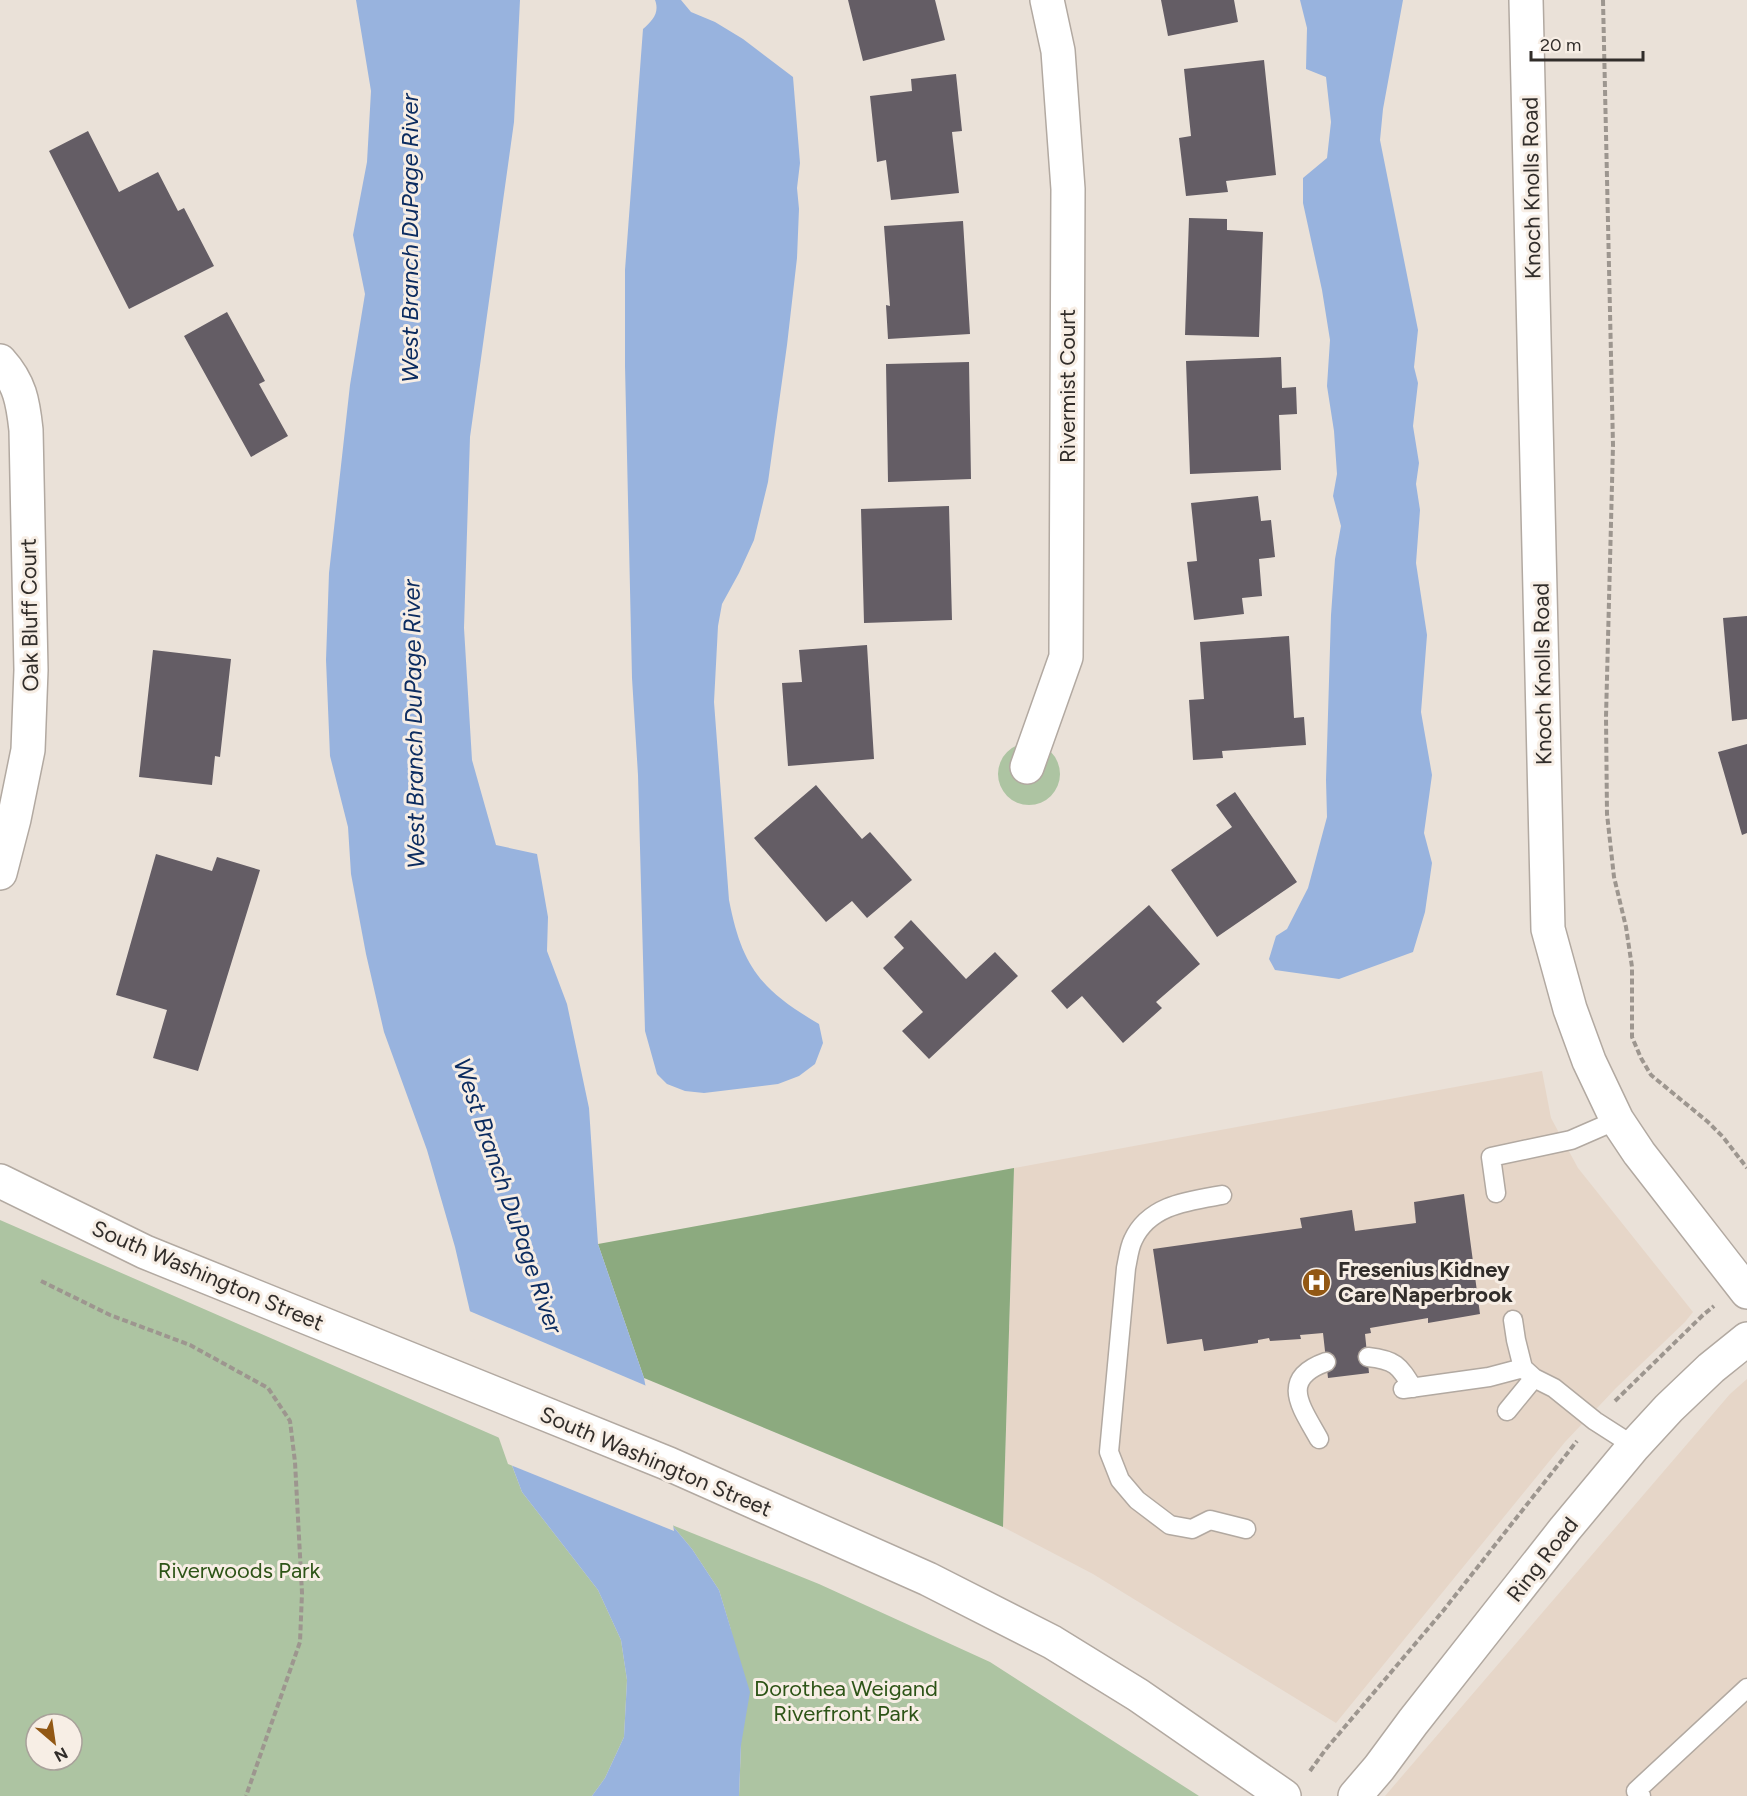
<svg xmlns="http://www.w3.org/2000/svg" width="1747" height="1796" font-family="Figtree,sans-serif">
	<rect width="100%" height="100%" fill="#eae1d8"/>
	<path fill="#e6d6c8" d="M1542 1071 1551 1118 1578 1168 1693 1312 1685 1322 1616 1388 1565 1442 1336 1723 1093 1574 1003 1527 1014 1168Z
		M1747 1379V1796H1385L1730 1394Z"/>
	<path fill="#adc4a2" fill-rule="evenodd" d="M998 774a31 31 0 1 1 62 0a31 31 0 1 1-62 0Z
		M0 1220 502 1439 522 1492 598 1590 621 1640 627 1680 624 1737 605 1778 592 1796H0ZM36 1724H72V1760H36Z
		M672 1525 819 1584 990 1662 1199 1796H739L741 1745 731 1630 719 1590 692 1549Z"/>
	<path fill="#8caa7f" d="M1014 1168 1003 1527 644 1378 598 1244Z"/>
	<path fill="#98b3de" d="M356 0H520L514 122 470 437 464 628 472 760 496 845 537 854 548 917 547 951 567 1004 589 1108 598 1244 644 1378 672 1525 692 1549 719 1590 750 1692 741 1745 739 1796H592L605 1778 624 1737 627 1680 621 1640 598 1590 522 1492 496 1423 455 1247 427 1150 384 1032 366 954 351 874 348 827 330 756 326 660 329 573 350 385 365 294 353 235 367 162 371 91Z
		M655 0H681L691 12 715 22 743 39 793 77 800 163 797 188 799 209 797 258 787 345 768 482 754 540 739 573 722 604 718 626 714 702 729 900C742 967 761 990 819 1024L823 1043 815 1064 799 1076 778 1084 704 1093 685 1091 667 1084 657 1074 645 1031 638 775 632 678 625 366V270L643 29C652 21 660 13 655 0Z
		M1300 0H1403L1383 109 1380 140 1418 330 1414 367 1418 383 1413 426 1419 463 1416 484 1420 510 1416 563 1427 635 1421 712 1432 775 1424 833 1432 863 1425 912 1413 952 1339 979 1275 970 1269 959 1276 936 1287 929 1308 888 1327 817 1326 780 1331 615 1335 559 1341 526 1333 496 1337 474 1334 431 1327 386 1330 340 1322 290 1303 203V178L1327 158 1331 122 1326 77 1306 69 1307 28Z"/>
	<path fill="#eae1d8" d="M467 1310 649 1387 674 1531 508 1464 494 1424Z"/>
	<path fill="#645d65" d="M848 0H935L945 40 863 61Z
		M1161 0H1234L1238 22 1168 36Z
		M1264 60 1276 175 1226 181 1228 192 1186 196 1179 138 1191 136 1184 69Z
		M956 74 962 131 952 132 959 193 891 200 886 160 877 162 870 96 912 91 911 79Z
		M88 131 119 192 158 172 178 211 184 208 214 266 129 309 49 151Z
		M1189 218 1227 219V230L1263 232 1259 337 1185 335Z
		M963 221 970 334 888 339 886 305 890 306 884 226Z
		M227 312 265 381 259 384 288 436 251 457 184 336Z
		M1281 357 1282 388 1296 387 1297 414 1279 415 1281 470 1190 474 1186 361Z
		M969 362 971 479 888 482 886 364Z
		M1258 496 1261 521 1271 520 1275 557 1259 559 1262 596 1242 598 1244 614 1194 620 1187 562 1197 561 1191 503Z
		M949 506 952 620 864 623 861 509Z
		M1747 616V719L1732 721 1723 618Z
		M1289 636 1294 718 1304 717 1306 745 1222 751 1223 758 1193 760 1189 700 1204 699 1200 642Z
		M867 645 874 759 788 766 782 683 802 682 799 650Z
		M153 650 231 659 220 757 215 756 212 785 139 777Z
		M1747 744V833L1742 835 1718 752Z
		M816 785 862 839 870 832 912 880 867 918 852 901 826 922 754 838Z
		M1235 792 1297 882 1217 937 1171 870 1232 827 1216 805Z
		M156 854 212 871 217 857 260 870 198 1071 153 1058 167 1010 116 995Z
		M1149 905 1200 964 1156 1002 1162 1008 1123 1043 1082 996 1067 1009 1051 991Z
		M911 920 966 979 995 952 1018 976 929 1059 902 1031 923 1012 883 968 904 948 894 937Z
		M1464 1194 1480 1314 1428 1323V1318L1370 1328 1371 1333 1365 1334 1369 1373 1328 1378 1323 1333 1300 1335 1301 1339 1270 1341 1269 1338 1258 1340V1343L1204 1351 1202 1339 1167 1344 1153 1249 1302 1228 1300 1218 1352 1210 1355 1231 1416 1223 1414 1202Z"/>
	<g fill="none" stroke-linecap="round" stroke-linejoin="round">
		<defs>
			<path id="lane" d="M1496 1193 1491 1157 1571 1140 1617 1120
				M1222 1195C1188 1201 1149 1205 1133 1240 1129 1248 1128 1259 1126 1268L1109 1452 1120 1480 1137 1500 1170 1525 1192 1529 1210 1520 1246 1529
				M1513 1320 1516 1340 1523 1368
				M1368 1357C1395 1360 1399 1365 1413 1388
				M1403 1389 1489 1377 1523 1368 1534 1378
				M1507 1411 1534 1378 1554 1388 1595 1421 1634 1446
				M1319 1439C1302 1408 1278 1379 1326 1362
				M1641 1796 1636 1791 1747 1688"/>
			<path id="street" d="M1526 0 1548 929 1570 1009 1589 1061 1617 1120 1639 1153 1747 1292
				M0 361C20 383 23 402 26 430L31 670 28 750 14 819 0 873
				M1027 767 1066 657 1068 189 1058 51 1047 0
				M1355 1796 1379 1768 1413 1722 1565 1529 1634 1446 1669 1408 1711 1368 1747 1339"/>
			<path id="secondary" d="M0 1181 145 1252 669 1464 928 1579 1052 1642 1138 1695 1284 1796"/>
		</defs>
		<use href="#lane" stroke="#b2a9a1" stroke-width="21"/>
		<use href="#street" stroke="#b2a9a1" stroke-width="36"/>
		<use href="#secondary" stroke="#b2a9a1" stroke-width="36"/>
		<path stroke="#9d968f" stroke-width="4" stroke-dasharray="6 3" stroke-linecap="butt" d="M1603 0 1613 445 1606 717 1607 814 1614 877 1626 927 1632 967V1037L1641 1058 1651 1075 1708 1122 1723 1137 1747 1168
			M41 1281 110 1315 190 1345 268 1388 290 1421 295 1462 302 1593 300 1642 246 1796
			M1615 1401 1703 1315 1714 1306
			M1310 1771 1326 1749 1443 1611 1577 1441"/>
		<use href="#lane" stroke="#fff" stroke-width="18"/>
		<use href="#street" stroke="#fff" stroke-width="33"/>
		<use href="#secondary" stroke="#fff" stroke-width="33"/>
	</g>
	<defs>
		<symbol id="hospital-disc" viewBox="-11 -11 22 22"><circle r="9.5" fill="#925814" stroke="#f7eee5"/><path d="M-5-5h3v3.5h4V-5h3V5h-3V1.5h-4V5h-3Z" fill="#fff"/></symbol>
	</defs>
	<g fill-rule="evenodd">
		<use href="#hospital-disc" x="1300" y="1266" width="33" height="33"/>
	</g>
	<g text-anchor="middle" stroke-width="6" stroke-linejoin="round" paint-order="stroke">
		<g font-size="22" fill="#312d2a" stroke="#f7eee5">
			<text transform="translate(1531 188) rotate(-91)" y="8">Knoch Knolls Road</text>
			<text transform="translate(1067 386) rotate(-90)" y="8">Rivermist Court</text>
			<text transform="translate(29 615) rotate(-91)" y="8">Oak Bluff Court</text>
			<text transform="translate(1542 674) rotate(-91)" y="8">Knoch Knolls Road</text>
			<text transform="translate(208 1275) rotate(23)" y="8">South Washington Street</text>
			<text transform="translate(656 1461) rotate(23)" y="8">South Washington Street</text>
			<text transform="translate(1542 1559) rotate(-52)" y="8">Ring Road</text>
		</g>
		<g font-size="22" font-weight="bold" fill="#312d2a" stroke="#f7eee5" text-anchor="start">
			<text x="1338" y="1277">Fresenius Kidney<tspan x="1338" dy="25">Care Naperbrook</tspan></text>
		</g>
		<g font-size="22" fill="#2d5417" stroke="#f7eee5">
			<text x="239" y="1578">Riverwoods Park</text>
			<text x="846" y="1696">Dorothea Weigand<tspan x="846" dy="25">Riverfront Park</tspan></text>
		</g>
		<g font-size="24" font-style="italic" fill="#0c2c60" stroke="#f7eee5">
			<text transform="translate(410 238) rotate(-90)" y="8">West Branch DuPage River</text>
			<text transform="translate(414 724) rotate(-91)" y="8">West Branch DuPage River</text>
			<text transform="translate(508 1196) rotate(71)" y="8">West Branch DuPage River</text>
		</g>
	</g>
	<g transform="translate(54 1742) rotate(151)"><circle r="28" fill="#f7eee5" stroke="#a8a19a" stroke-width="1.5"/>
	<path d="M0-4.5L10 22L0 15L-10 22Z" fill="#925814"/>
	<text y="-9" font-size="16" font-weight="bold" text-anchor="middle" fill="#312d2a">N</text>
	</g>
	<path d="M1531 51v9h112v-9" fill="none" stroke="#312d2a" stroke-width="3"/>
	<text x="1540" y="51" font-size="18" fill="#312d2a" stroke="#f7eee5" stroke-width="4.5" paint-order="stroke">20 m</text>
</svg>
